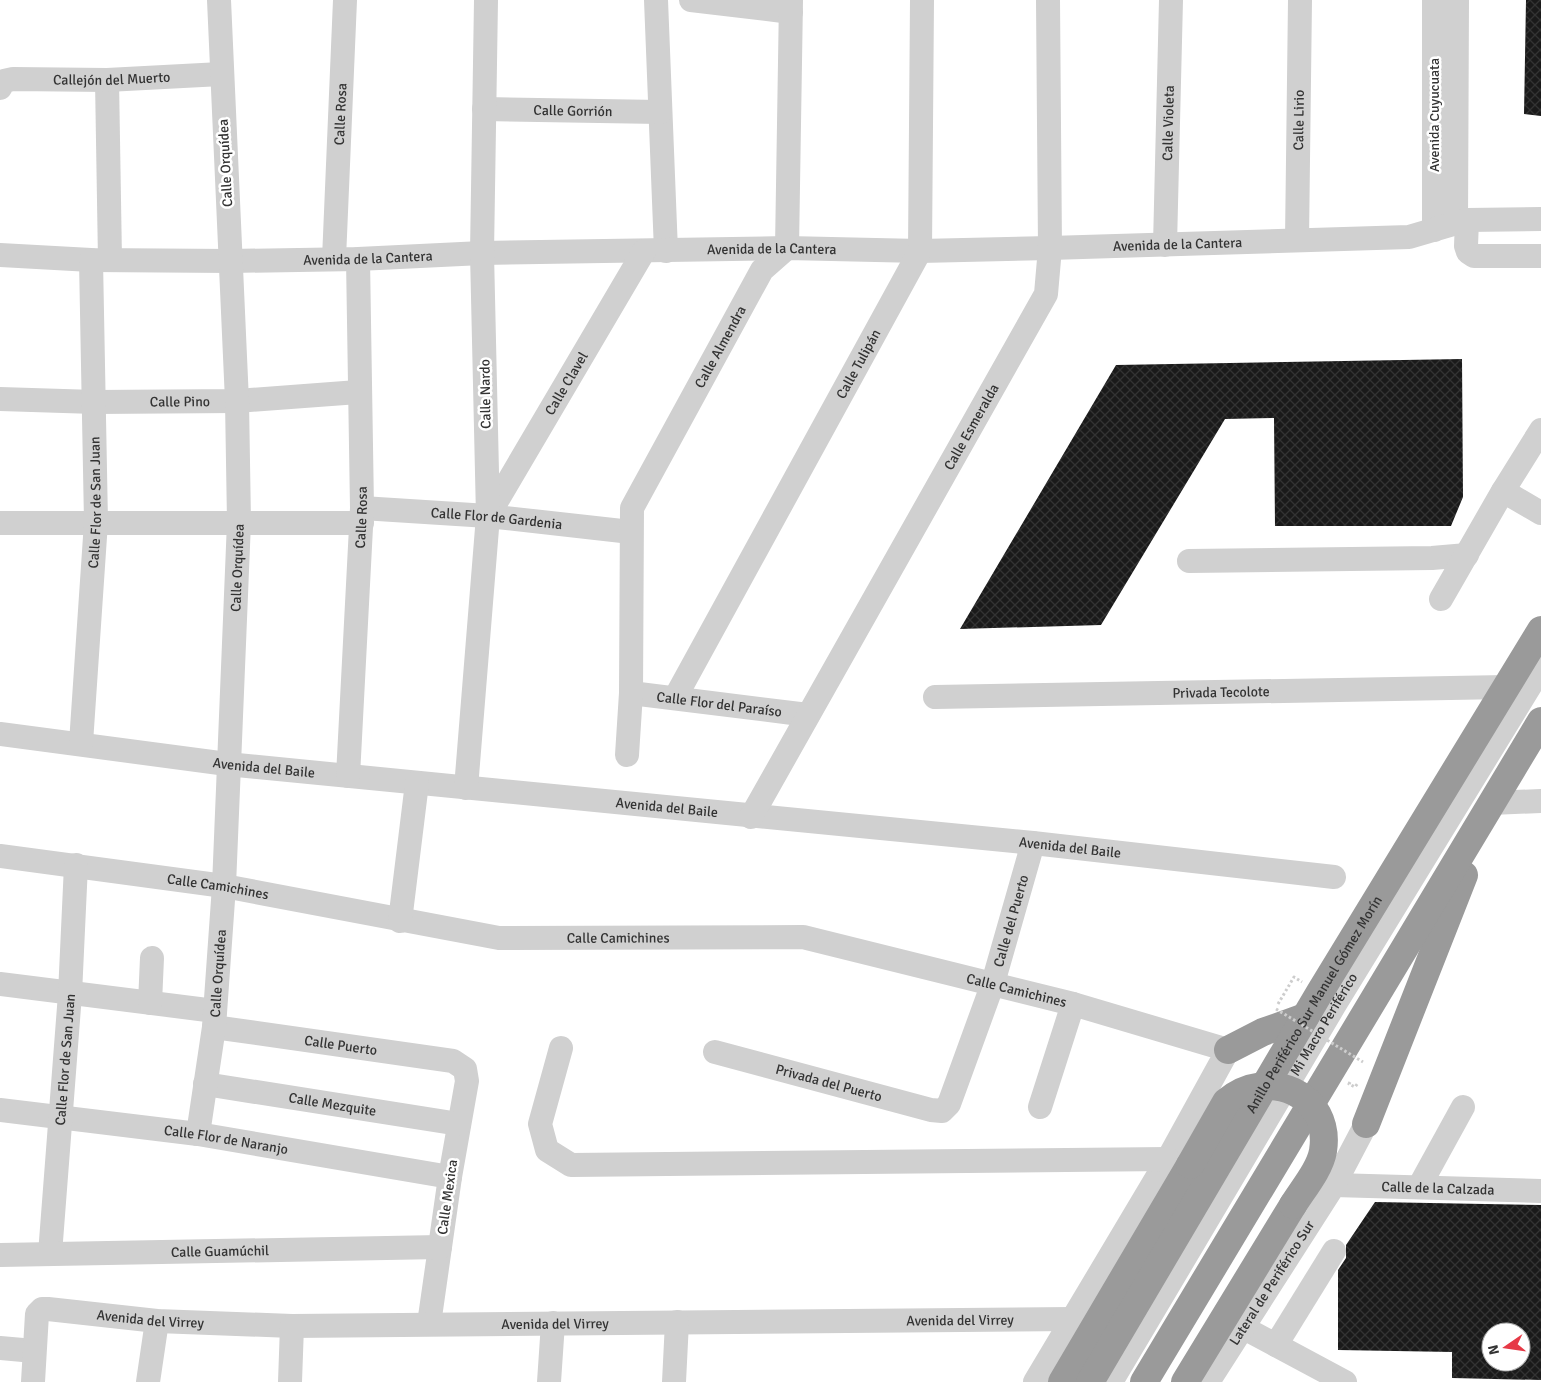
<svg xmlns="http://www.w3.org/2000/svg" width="1541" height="1382" font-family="Signika,sans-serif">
	<defs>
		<pattern id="building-cross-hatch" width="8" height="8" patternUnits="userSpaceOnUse" patternTransform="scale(1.25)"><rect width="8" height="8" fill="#1a1a1a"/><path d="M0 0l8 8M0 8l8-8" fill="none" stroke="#333"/></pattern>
	</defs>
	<rect width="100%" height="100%" fill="#fff"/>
	<path fill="url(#building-cross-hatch)" fill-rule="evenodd" d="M1526 0H1541V116L1524 114Z
		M1462 359 1463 497 1451 526H1275L1274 418 1225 419 1101 625 960 629 1116 365Z
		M1375 1202 1541 1205V1380L1452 1378V1352L1338 1350V1270L1346 1258V1245ZM1491 1332H1521V1362H1491Z"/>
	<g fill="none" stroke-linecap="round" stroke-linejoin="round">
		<path stroke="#cdcdcd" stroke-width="3" stroke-dasharray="2.5 2.5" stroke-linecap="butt" d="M1278 1004 1294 977 1302 982
			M1350 1082 1349 1084 1355 1087 1358 1083"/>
		<g stroke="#d0d0d0" stroke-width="24">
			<path d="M656 0 666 251"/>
			<path d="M691 0 791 12"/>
			<path d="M107 80 110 260"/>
			<path id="s1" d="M0 88 4 81 13 79 107 80 221 74"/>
			<path id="s2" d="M484 109 660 112"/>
			<path d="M1467 220 1466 246 1468 252 1474 256H1541"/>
			<path d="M1456 222 1457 0"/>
			<path d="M1434 230V0"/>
			<path id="s3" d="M1297 240 1300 0"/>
			<path id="s4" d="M1165 245 1171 0"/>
			<path id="s5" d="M0 255 91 260 231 261 358 259 482 253 787 248 920 251 1050 248 1409 237 1467 220 1541 219"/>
			<path id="s6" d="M334 259 345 0"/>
			<path id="s7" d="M0 399 95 402 237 401 358 392"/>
			<path d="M1503 491 1541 430"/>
			<path id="s8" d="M362 508 488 516 631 532"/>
			<path id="s9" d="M488 516 644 251"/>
			<path d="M0 523H362"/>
			<path d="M1189 561 1432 558 1467 555"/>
			<path d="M1441 599 1503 491 1541 513"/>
			<path id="s10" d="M631 693 808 715"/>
			<path id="s11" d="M935 697 1506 687"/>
			<path id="s12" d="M675 698 920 251 922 0"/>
			<path id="s13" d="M0 734 227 764 1033 843 1334 877"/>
			<path id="s14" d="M81 743 96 522 91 260"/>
			<path id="s15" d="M627 755 631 693 632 508 762 270 787 248 791 0"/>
			<path id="s16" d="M348 776 362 508 358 259"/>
			<path d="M466 788 488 516 482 253 486 0"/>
			<path d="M1491 803 1541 801"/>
			<path id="s17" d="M751 817 1046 294 1050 248 1048 0"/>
			<path id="s18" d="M0 856 224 886 499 938 803 937 1073 1004 1228 1050 1168 1159 1035 1382"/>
			<path d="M400 921 417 783"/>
			<path d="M0 984 215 1011"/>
			<path d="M150 1003 152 958"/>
			<path id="s19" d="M214 1027 453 1061 465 1069 467 1081 450 1177 429 1324"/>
			<path d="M561 1048 540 1124 547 1150 571 1165 1168 1159"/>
			<path id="s20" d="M715 1052 931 1110 942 1111 949 1104 993 983 1033 843"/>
			<path id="s21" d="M205 1084 459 1124"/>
			<path d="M1040 1107 1073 1004"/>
			<path id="s22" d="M0 1110 198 1134 450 1177"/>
			<path id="s23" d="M198 1134 214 1027 224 886 239 522 237 401 219 0"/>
			<path id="s24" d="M1334 1185 1541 1191"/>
			<path d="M1419 1187 1463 1107"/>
			<path id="s25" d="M50 1254 70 994 76 865"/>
			<path id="s26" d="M0 1255 440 1247"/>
			<path d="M1242 1327 1345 1382"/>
			<path d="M1276 1345 1334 1251"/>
			<path d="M0 1348 34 1351"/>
			<path id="s27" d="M33 1382 37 1314 42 1309H48L157 1321 292 1326 1073 1319"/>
			<path d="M148 1382 157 1321"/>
			<path d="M290 1382 292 1326"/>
			<path d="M549 1382 553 1323"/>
			<path d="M674 1382 677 1322"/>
			<path id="s28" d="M1111 1382 1334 1006 1541 668"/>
			<path id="s29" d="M1208 1382 1334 1185 1366 1124"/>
		</g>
		<g stroke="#9a9a9a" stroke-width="28">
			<path d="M1228 1050 1263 1032 1305 1017"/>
			<path d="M1366 1124 1464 875"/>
			<path d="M1062 1382 1190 1165"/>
			<path id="s30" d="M1090 1382 1320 992 1541 630"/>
			<path d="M1144 1382 1541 721"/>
			<path d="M1185 1382 1293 1205"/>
		</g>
		<path stroke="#cdcdcd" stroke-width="3" stroke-dasharray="2.5 2.5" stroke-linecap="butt" d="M1276 1009 1363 1062"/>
		<path stroke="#9a9a9a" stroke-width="28" d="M1190 1165 1226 1102C1268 1066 1332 1094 1323 1151 1320 1169 1303 1189 1293 1205"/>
	</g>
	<g text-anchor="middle" stroke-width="5" stroke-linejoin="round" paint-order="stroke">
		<g font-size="14" fill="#333" stroke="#fff">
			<text dy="5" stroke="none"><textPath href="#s1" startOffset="116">Callejón del Muerto</textPath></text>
			<text dy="5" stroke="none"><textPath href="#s2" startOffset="89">Calle Gorrión</textPath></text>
			<text dy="5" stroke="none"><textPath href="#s6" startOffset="145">Calle Rosa</textPath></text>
			<text transform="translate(1434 115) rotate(-90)" y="5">Avenida Cuyucuata</text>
			<text dy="5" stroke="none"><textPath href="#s3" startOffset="120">Calle Lirio</textPath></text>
			<text dy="5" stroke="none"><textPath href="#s4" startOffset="122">Calle Violeta</textPath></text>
			<text transform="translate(225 163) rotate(-93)" y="5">Calle Orquídea</text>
			<text dy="5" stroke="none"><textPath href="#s5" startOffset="1178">Avenida de la Cantera</textPath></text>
			<text dy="5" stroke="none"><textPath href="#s5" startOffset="772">Avenida de la Cantera</textPath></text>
			<text dy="5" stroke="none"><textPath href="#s5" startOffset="368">Avenida de la Cantera</textPath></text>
			<text dy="5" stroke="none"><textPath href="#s15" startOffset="431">Calle Almendra</textPath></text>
			<text dy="5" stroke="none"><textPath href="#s12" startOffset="381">Calle Tulipán</textPath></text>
			<text dy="5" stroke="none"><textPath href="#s9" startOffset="154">Calle Clavel</textPath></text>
			<text transform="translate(485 394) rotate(-91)" y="5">Calle Nardo</text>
			<text dy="5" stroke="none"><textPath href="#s7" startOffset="180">Calle Pino</textPath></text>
			<text dy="5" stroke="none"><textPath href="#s17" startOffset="448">Calle Esmeralda</textPath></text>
			<text dy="5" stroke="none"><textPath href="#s14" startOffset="241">Calle Flor de San Juan</textPath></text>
			<text dy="5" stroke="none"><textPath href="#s16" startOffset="259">Calle Rosa</textPath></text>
			<text dy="5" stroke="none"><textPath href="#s8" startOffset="135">Calle Flor de Gardenia</textPath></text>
			<text dy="5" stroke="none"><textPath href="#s23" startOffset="568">Calle Orquídea</textPath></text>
			<text dy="5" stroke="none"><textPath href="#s11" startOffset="286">Privada Tecolote</textPath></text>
			<text dy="5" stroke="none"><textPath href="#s10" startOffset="89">Calle Flor del Paraíso</textPath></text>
			<text dy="5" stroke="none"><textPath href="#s13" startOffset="266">Avenida del Baile</textPath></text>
			<text dy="5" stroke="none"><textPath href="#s13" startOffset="671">Avenida del Baile</textPath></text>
			<text dy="5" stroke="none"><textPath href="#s13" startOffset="1076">Avenida del Baile</textPath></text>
			<text dy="5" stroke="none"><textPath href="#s18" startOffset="220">Calle Camichines</textPath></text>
			<text dy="5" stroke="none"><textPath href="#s20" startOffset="438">Calle del Puerto</textPath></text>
			<text dy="5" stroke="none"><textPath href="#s18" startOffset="625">Calle Camichines</textPath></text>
			<text dy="5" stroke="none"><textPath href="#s23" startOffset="162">Calle Orquídea</textPath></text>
			<text dy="5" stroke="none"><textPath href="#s18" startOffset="1030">Calle Camichines</textPath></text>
			<text dy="5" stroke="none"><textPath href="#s30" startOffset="439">Anillo Periférico Sur Manuel Gómez Morín</textPath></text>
			<text dy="5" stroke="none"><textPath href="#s28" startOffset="416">Mi Macro Periférico</textPath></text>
			<text dy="5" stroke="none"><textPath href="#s19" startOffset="128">Calle Puerto</textPath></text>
			<text dy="5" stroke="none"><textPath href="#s25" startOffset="195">Calle Flor de San Juan</textPath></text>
			<text dy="5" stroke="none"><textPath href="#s20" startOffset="118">Privada del Puerto</textPath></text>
			<text dy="5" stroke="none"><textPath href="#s21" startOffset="129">Calle Mezquite</textPath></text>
			<text dy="5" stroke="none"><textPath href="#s22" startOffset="228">Calle Flor de Naranjo</textPath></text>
			<text dy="5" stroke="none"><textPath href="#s24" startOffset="104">Calle de la Calzada</textPath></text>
			<text transform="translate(447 1197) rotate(-82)" y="5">Calle Mexica</text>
			<text dy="5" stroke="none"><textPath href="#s26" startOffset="220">Calle Guamúchil</textPath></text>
			<text dy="5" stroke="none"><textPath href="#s29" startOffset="118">Lateral de Periférico Sur</textPath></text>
			<text dy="5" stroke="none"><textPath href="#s27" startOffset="184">Avenida del Virrey</textPath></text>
			<text dy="5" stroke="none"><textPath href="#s27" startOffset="994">Avenida del Virrey</textPath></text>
			<text dy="5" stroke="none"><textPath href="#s27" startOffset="589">Avenida del Virrey</textPath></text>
		</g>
	</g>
	<g transform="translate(1506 1347) rotate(257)"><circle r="24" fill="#ffffff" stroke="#adadad"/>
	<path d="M0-4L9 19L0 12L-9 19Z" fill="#e63946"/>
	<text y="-8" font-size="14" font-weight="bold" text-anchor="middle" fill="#333333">N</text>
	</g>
</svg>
